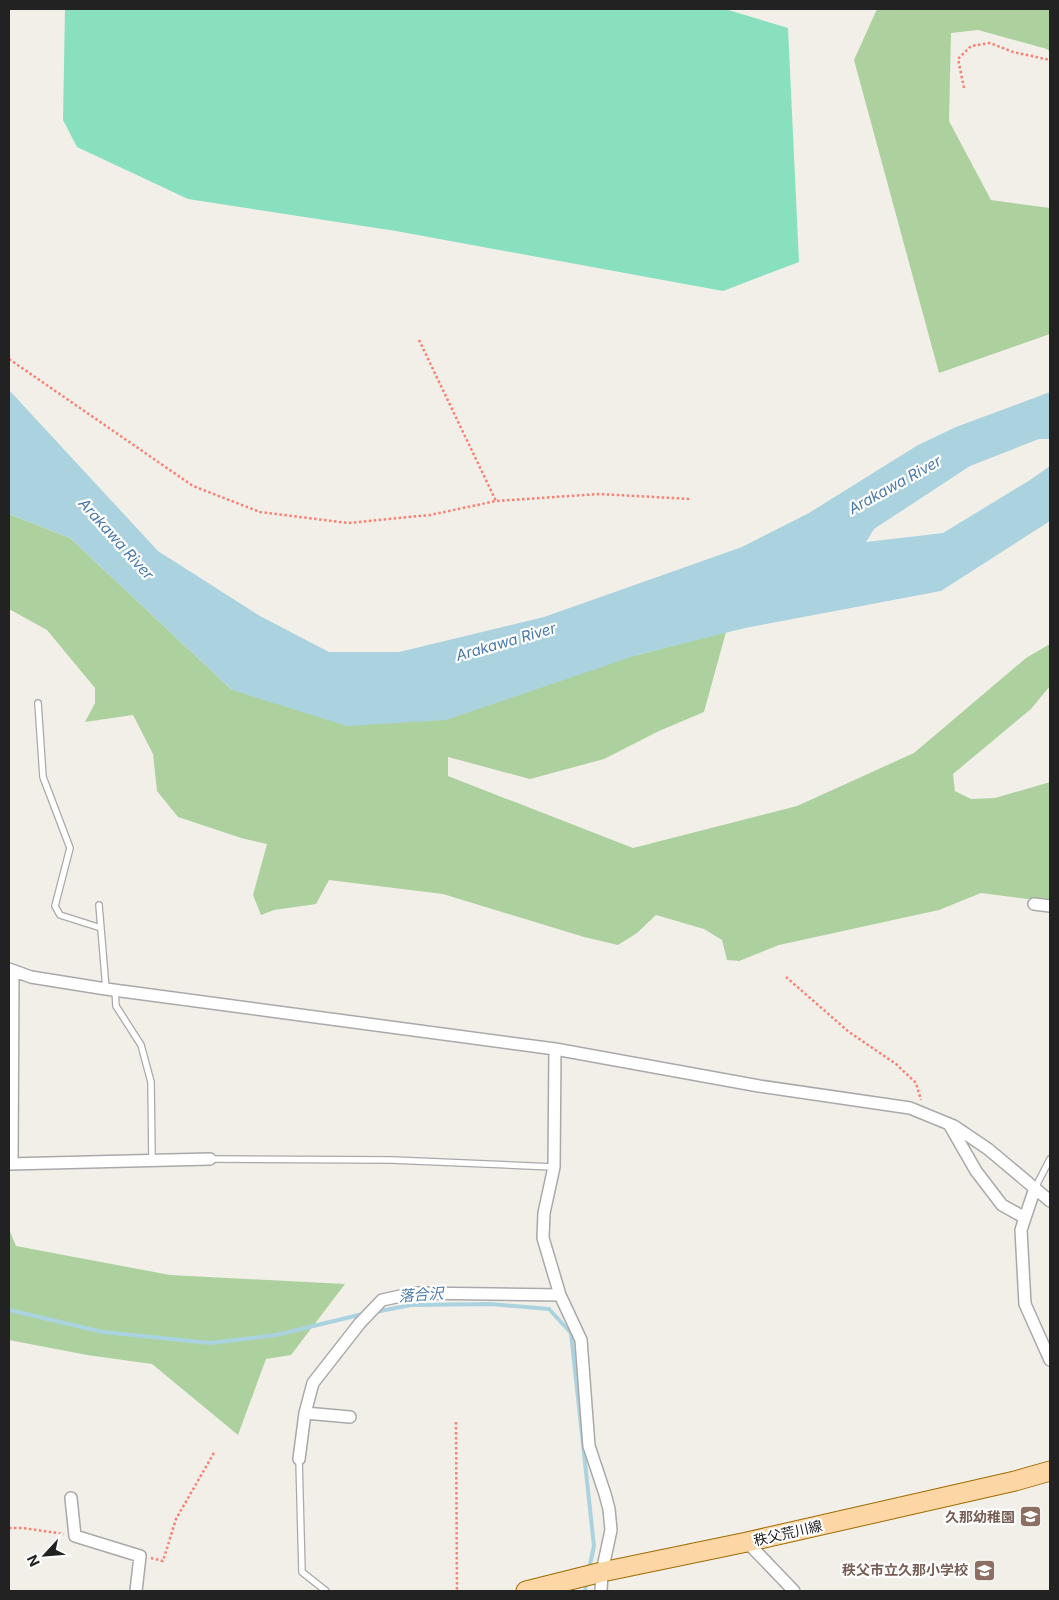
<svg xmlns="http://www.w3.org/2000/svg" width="1059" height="1600" font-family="Inter,'Noto Sans JP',sans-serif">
	<rect width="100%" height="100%" fill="#f2efe9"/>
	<path fill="#add19e" d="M877 9H1050V52L1047 49 978 30 951 33 949 121 991 200 1050 208V334L939 373 854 60Z
		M9 514 70 538 232 690 637 655 726 632 704 712 659 731 604 759 530 779 448 757V776L633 848 797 806 914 753 1026 658 1050 644V686L1031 709 953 774 955 791 971 799 995 798 1050 782V902L981 893 939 910 779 945 739 961 727 960 722 940 704 929 656 915 637 933 618 945 584 937 443 894 329 880 316 904 274 910 261 915 253 895 267 844 241 838 178 817 157 791 153 754 133 715 85 722 95 703V688L47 630 9 609Z
		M9 1229 16 1246 170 1275 345 1284 291 1355 266 1359 238 1435 152 1364 87 1355 9 1340Z"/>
	<path fill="#88e0be" d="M65 9H725L788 28 799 262 723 291 396 231 188 199 77 147 63 120Z"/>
	<path fill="#aad3df" d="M9 390 158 551 260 616 329 652H399L544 617 742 547 809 513 918 445 956 427 1050 392V439H1039L970 466 874 529 866 542 943 533 1030 480 1050 466V521L941 591 745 628 637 655 446 720 347 726 232 690 70 538 9 514Z"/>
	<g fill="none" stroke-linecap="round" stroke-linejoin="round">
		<path stroke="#aad3df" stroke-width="4" d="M9 1310 103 1332 210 1343 276 1335 363 1314
			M375 1312 411 1305 491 1304 549 1309 571 1333 594 1546 589 1569
			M585 1591 587 1581"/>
		<defs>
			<path id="service" d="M38 703 43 777 70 848 55 906 60 915 101 928
				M99 905 106 989
				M115 989 116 1006 141 1045 151 1082 152 1160
				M210 1159 392 1160 554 1167
				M1035 1188 1050 1159
				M299 1459 302 1572 326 1591"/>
			<path id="minor" d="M1034 904 1050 906
				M9 969 31 977 106 989 555 1049 759 1086 910 1108 954 1126 988 1149 1050 1201
				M555 1049 554 1167 544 1213 543 1238 560 1295 581 1340 589 1446 605 1494 609 1509 611 1530 602 1572 601 1591
				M949 1124 976 1171 1002 1205 1025 1218
				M9 1164 210 1159
				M12 1164 13 971
				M1035 1188 1021 1230 1025 1304 1050 1360
				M305 1413 350 1417
				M299 1459 305 1413 313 1383 360 1323 382 1300 415 1293 560 1295
				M71 1498 75 1536 140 1556 136 1591
				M747 1542 794 1591"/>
			<path id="primary" d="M526 1591 602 1572 747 1542 1015 1481 1050 1471"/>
		</defs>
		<use href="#service" stroke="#a9a9a9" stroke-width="8"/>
		<use href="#minor" stroke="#a9a9a9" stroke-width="14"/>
		<use href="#primary" stroke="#a06b00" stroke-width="21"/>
		<path stroke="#fa8072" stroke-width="2.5" stroke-dasharray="2.5 2.5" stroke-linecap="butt" d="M964 88 958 59 971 46 990 43 1013 52 1050 60
			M419 340 496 501
			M9 359 193 486 260 512 348 523 430 515 496 501 599 494 691 499
			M786 977 849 1032 896 1064 916 1083 921 1100
			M456 1422 457 1591
			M9 1528H23L64 1534
			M151 1558 163 1561 176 1519 215 1451"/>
		<use href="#service" stroke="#fff" stroke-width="5.5"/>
		<use href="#minor" stroke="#fff" stroke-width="11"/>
		<use href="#primary" stroke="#fcd6a4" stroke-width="19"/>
	</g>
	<defs>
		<symbol id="school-square" viewBox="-11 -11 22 22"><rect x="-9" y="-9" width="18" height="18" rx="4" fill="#8d6e63" stroke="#fff"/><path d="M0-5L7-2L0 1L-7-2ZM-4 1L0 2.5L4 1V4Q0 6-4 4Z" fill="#fff"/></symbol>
	</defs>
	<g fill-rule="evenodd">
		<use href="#school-square" x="1018" y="1504" width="25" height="25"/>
		<use href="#school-square" x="972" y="1558" width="25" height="25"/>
	</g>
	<g text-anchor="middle" stroke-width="4.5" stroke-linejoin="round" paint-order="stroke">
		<g font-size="14" font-weight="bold" fill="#785e54" stroke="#fff" text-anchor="end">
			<text x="1015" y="1522">久那幼稚園</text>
			<text x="968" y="1575">秩父市立久那小学校</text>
		</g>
		<g font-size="14" fill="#222" stroke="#fff">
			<text transform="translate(788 1533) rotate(-13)" y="5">秩父荒川線</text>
		</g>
		<g font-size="15" font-style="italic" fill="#4a7aab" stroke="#fff">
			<text transform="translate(895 485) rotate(-29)" y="5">Arakawa River</text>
			<text transform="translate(116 539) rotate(48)" y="5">Arakawa River</text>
			<text transform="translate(506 642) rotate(-16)" y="5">Arakawa River</text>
			<text transform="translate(421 1295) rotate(-4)" y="5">落合沢</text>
		</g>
	</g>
	<rect width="1059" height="1600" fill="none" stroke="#222222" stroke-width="20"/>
	<g transform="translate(45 1555) rotate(244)" stroke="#ffffff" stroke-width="4" paint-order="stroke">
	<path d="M0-4L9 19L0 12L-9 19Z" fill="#222222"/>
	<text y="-8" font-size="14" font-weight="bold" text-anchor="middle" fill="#222222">N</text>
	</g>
</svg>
